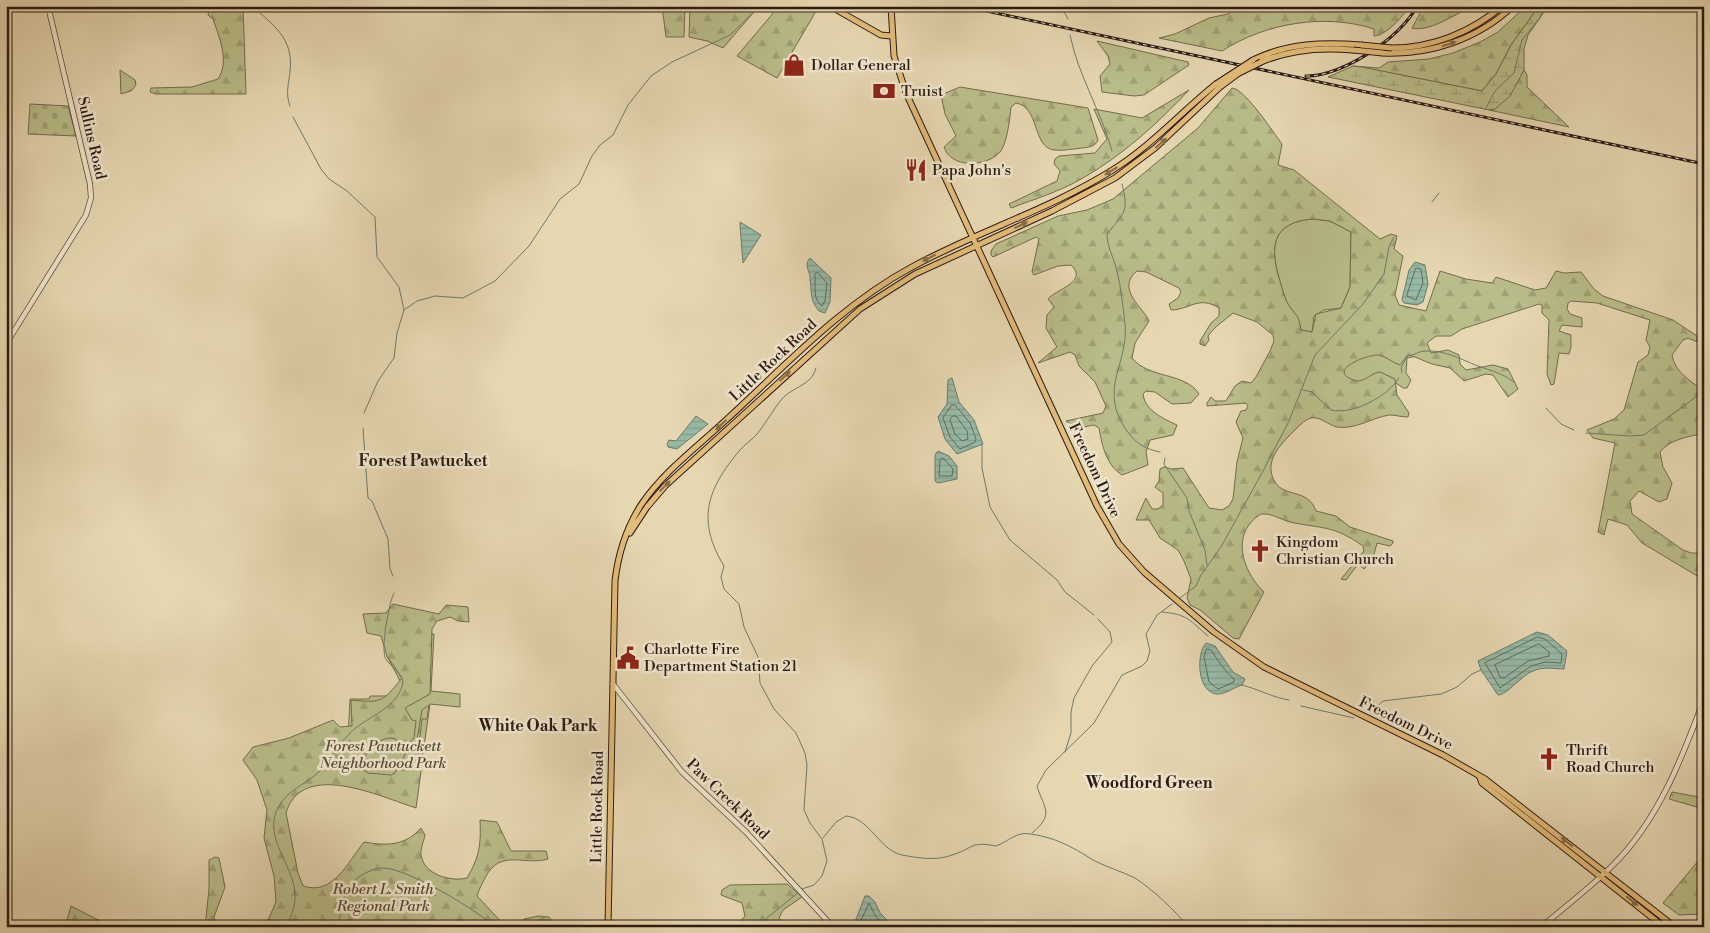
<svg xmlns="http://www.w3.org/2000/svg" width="1710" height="933" font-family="'Libre Bodoni',serif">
	<defs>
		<pattern id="forest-firs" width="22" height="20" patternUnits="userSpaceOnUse" patternTransform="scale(1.25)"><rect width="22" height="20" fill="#b9bd89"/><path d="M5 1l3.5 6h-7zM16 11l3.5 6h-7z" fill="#9fa275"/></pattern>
		<pattern id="wetland-marsh" width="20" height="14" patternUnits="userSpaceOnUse" patternTransform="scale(1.25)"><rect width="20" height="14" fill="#b9bd89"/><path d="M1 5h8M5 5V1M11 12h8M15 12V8" fill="none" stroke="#9fa275"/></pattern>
		<pattern id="cemetery-stones" width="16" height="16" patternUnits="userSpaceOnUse" patternTransform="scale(1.25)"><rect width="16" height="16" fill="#b9bd89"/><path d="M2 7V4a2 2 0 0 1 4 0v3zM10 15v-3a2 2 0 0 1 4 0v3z" fill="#9fa275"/></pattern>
		<pattern id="water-rules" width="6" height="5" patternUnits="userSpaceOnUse" patternTransform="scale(1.25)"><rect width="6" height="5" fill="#97baa6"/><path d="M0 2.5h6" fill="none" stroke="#829f8e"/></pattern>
	</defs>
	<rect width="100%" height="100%" fill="#e6d7b1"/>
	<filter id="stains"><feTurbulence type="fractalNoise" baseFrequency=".004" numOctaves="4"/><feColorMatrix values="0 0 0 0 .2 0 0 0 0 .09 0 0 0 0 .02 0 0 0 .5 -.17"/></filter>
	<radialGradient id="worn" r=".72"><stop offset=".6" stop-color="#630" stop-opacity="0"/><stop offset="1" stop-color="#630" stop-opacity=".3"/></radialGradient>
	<path fill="#b9bd89" stroke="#726c4e" d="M1313 219 1330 221 1351 232 1350 287 1341 308 1324 310 1314 316 1312 332 1301 330C1298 316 1298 318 1290 307 1284 299 1282 287 1279 278 1269 243 1274 222 1313 219Z
		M1401 345 1417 356 1407 358 1406 373 1411 380 1407 388H1403L1385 375 1357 385 1344 378 1342 363Z
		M434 634 431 691 460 694V707L430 704 416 803 286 771 348 739 350 699H369L370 696H408L387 656V637Z"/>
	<path fill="url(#forest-firs)" stroke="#726c4e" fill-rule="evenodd" d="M210 6H243L246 94H156L150 92 151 88 192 87 218 79C230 61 219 37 213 19L208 15Z
		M662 6H685L684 37H666Z
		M690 6H759L723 48 707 41 689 37Z
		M779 6H819L777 78 737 56Z
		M1238 6H1328L1341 10 1366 6H1410C1402 17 1387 35 1374 36V29C1325 13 1265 23 1222 51L1159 38 1175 34 1209 18 1228 14Z
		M1424 6H1463L1465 10C1451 17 1428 32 1412 28Z
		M1526 6H1539L1511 45 1496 74 1482 91 1353 66 1379 68 1388 62 1429 59 1453 53 1480 42 1498 32Z
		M1097 41 1188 62 1189 65 1144 95 1134 96 1102 92 1100 76 1110 64 1108 56Z
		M120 70 135 80 136 85 131 91 121 94Z
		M1524 70 1527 75V87L1569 127 1489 110 1495 109Z
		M960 87 1088 108 1098 140C1095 147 1089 147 1082 148 1073 149 1062 151 1054 150 1032 147 1040 107 1016 103L1011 107C1010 118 1007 144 1000 152 987 167 951 169 944 147L956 136 945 114 941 95Z
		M1232 88C1245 89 1273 132 1282 144L1278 165 1294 170 1380 239 1391 234 1397 236 1394 249 1403 256 1395 295 1399 305 1426 311 1440 271 1466 279 1492 283 1496 277 1535 290 1546 288 1556 271 1564 273 1581 272 1594 289 1603 296 1673 320 1697 336V342L1688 338 1683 340 1672 355C1675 373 1691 381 1704 391V433C1688 437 1670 439 1660 452L1663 467 1672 483 1667 499 1659 502 1639 491 1630 501 1632 514 1683 550 1691 553H1704V580L1642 543 1627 525 1608 519 1604 535 1598 532 1615 443 1593 438 1587 430 1614 419 1624 410 1638 362 1648 355 1650 347 1646 340 1650 320 1597 303 1571 301 1568 303 1567 309 1570 314 1582 318V327L1562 325 1559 331 1571 335V347L1569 354 1559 353 1554 384 1551 385 1547 374 1549 320 1542 313V305L1539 304 1462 329 1451 336H1436L1427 343 1431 353 1448 350 1459 355 1460 364 1466 370 1493 365 1508 369 1518 389 1508 397 1493 375 1486 374 1464 381 1450 368 1432 364 1410 355 1407 356 1400 365C1393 363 1387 357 1379 355 1369 354 1328 369 1351 379 1353 380 1357 381 1359 381 1366 380 1372 373 1380 372L1395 379 1397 395 1409 413 1408 417C1402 417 1395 415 1389 415 1371 418 1355 430 1337 427 1328 425 1320 416 1311 418 1304 420 1298 427 1293 432 1280 445 1263 462 1275 482 1285 498 1308 488 1316 511L1336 516 1350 527 1393 541V543L1390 546 1377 543 1373 558 1364 569 1358 564 1346 580 1341 579 1364 551 1363 546C1333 525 1323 529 1290 522 1279 519 1272 513 1261 514 1230 533 1242 571 1264 592L1239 639 1233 638 1200 610 1190 605 1187 598 1191 579 1184 561 1178 550 1160 538 1149 520H1136L1146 498 1152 509H1158L1163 505V493L1155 487 1159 481 1160 469 1164 467 1172 469 1183 468 1209 508 1222 510 1229 506 1233 499 1237 462 1243 438 1236 422 1241 411 1246 410 1248 406 1246 403 1207 406V403L1211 397 1215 401H1226L1235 386 1242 381 1251 383 1256 377 1270 351 1274 341 1273 335 1257 322 1233 313C1224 321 1215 326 1208 336L1209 340 1205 346 1200 344V341L1211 323 1219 316V308C1199 295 1189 310 1171 310L1169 304 1178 298 1181 292 1179 288 1146 272 1137 271C1115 289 1144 308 1149 321L1135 343 1132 358C1149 379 1185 372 1199 394L1191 403 1172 404 1155 392 1146 391 1143 394C1145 411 1164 419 1177 425L1173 435 1150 440 1146 452 1148 465 1122 475C1106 465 1102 445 1099 428L1094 425 1077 428 1066 421 1103 413 1106 406 1095 382 1079 366 1075 355 1070 352 1038 363 1057 347 1046 328 1047 315 1054 307 1048 299C1056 289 1089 282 1071 265L1058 266 1034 275 1032 272 1039 239 1036 237 993 257 991 255V251L996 244 1058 216 1087 210 1113 199 1198 128ZM1313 219 1330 221 1351 232 1350 287 1341 308 1316 314 1312 332 1301 330C1298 315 1299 319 1290 307 1284 299 1282 287 1279 278 1269 244 1274 222 1313 219Z
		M1189 90C1157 124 1123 155 1083 178 1061 191 1035 199 1011 208L1009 204 1057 181 1060 171 1054 164 1055 159 1059 156 1095 153 1107 139 1094 109 1142 118Z
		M393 604 439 614 446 605 468 607 469 622 458 621 450 617 437 621 432 629 430 694 405 708 412 720 416 721 414 738 404 747H401L396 739C380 734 369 751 361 762L362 769 368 773 391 775 395 773 409 747 417 740 422 710 429 705 427 719H422L418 755 423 757 416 808C381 797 302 759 286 813L298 873 303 886C333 896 348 862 364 842 387 846 405 846 421 828L425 835C424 841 420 849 421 855 424 875 451 882 467 878 480 856 481 844 480 820L497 822 511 851H546L548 859C523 866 500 848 485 878 482 884 479 889 477 896L506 927H265L276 902 274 876 264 838 267 810 257 780 243 760 253 747 289 738 333 720 340 727 352 726 351 700C381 703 382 703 402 678L387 656 381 636 367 633 363 614 386 613Z
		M1672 792 1704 798V817L1697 807 1669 799Z
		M1704 854V919L1702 914 1679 915 1663 903Z
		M215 857 219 858 225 887 214 917 217 927H205L209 889V860Z
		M787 884 802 897 783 910 779 918 787 927H735L745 916 742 903 721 895 722 890 730 885Z
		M71 906 112 927H65Z
		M538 916 549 917 556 927H518L524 919Z"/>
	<path fill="url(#wetland-marsh)" stroke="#726c4e" d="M1539 6H1548L1528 35 1524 49V70L1510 96 1495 109 1489 110 1328 77 1353 66 1362 67 1482 91 1496 74 1511 45Z"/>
	<path fill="url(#cemetery-stones)" stroke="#726c4e" d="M30 104 68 106 76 136 28 134Z"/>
	<path fill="url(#water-rules)" stroke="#6c7a6b" d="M740 222 761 235 743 263 740 225Z
		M810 258 831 278 830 302 825 313 819 311C809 299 812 291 810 277 809 270 804 264 810 258Z
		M1415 262 1425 265 1428 284 1423 302 1417 305 1404 303 1402 300 1409 270Z
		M952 378 959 402 974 420 983 444 957 454 945 439 938 417 947 404 948 380Z
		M696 416 708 424 677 449 668 447 667 444 669 440 676 441Z
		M938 451 949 456 957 466V479L938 483 935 481V455Z
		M1537 632 1548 635 1567 651 1564 669C1553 669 1544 666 1533 671 1522 675 1507 695 1498 695L1481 670 1478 661Z
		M1206 643 1215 646 1233 672 1245 679 1242 685C1235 687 1224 695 1216 694 1197 691 1196 654 1206 643Z
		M865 896H869L875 902 880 913 894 927H853Z"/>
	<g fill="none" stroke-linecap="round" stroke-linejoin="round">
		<path stroke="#616a5c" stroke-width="1" d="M1416 268 1421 269 1423 283 1416 300 1407 296Z
			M817 272 827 283 825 301 822 306C812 299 816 286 815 275Z
			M952 405H955L970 423 976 439 975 442 960 449 950 437 943 418Z
			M953 416H956L967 431 968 439 962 441 955 434 950 420Z
			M943 458 953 469 952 476H939L940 460Z
			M1538 637 1545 639 1562 654 1561 663 1545 662 1531 666 1500 688 1485 663Z
			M1539 644 1549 652V656L1528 661 1504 678 1500 677 1495 665Z
			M1207 649 1211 650C1218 660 1225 672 1234 679V682L1218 689 1209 682 1204 657Z
			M858 927 869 903 876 917 887 927"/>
		<path stroke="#6c7a6b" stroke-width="1" d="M252 6C273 25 294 38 290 71 289 84 285 93 290 106
			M1061 6 1068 19
			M1070 35C1078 75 1101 111 1112 151
			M1486 108 1495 91 1514 73 1522 40 1540 18 1545 6
			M293 117 321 169 329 179 347 191 375 217 377 257 399 287 404 310 397 333 394 358 378 381 364 413
			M1122 184C1129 212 1125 212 1107 234 1107 247 1114 258 1117 271 1121 287 1123 307 1125 324 1129 364 1097 389 1127 431 1137 445 1146 449 1160 452
			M1432 202 1439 193
			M404 310 417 301 435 296 463 298 495 281 529 246 560 199 579 184 592 156 600 145 613 135 628 105 651 76 672 62 730 35 758 8
			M1402 373 1401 368 1407 356C1414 356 1418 351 1425 351 1445 350 1460 359 1478 366 1492 371 1502 373 1514 382
			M1303 390 1312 392 1331 410C1353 415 1387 397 1399 378
			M1546 408 1561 424 1574 430
			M363 428 368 498 372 501 388 539 390 569 393 576
			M1586 433 1629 436 1644 435 1704 391
			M982 444V468L990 507 1010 540 1057 580 1065 592 1094 615
			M1165 458 1164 464 1187 498 1189 511 1205 550 1207 565
			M1180 598 1196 586 1201 575 1221 547 1263 471 1289 421 1315 355 1363 304 1384 274 1389 247 1394 237
			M1162 612C1188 614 1190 621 1208 636
			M1242 685C1258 689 1274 698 1289 700
			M1301 706 1354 718
			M1372 711 1383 701 1441 694 1457 687 1472 674 1481 670
			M1065 752 1071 733V712L1074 698 1092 666 1112 642 1110 632 1098 619
			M1032 833C1055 814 1044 809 1037 786L1046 770 1094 723 1122 675 1142 666 1147 661 1150 651 1146 634 1157 615 1172 604
			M823 838 836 822 846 816C870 818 879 850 902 855 918 858 937 861 952 855 975 848 969 841 996 846 1008 842 1016 831 1031 834 1056 838 1071 846 1093 860 1106 867 1121 871 1135 878 1152 889 1176 911 1188 927
			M802 889 814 885 822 876 827 861 822 839 810 823 804 810 807 765 805 753 796 733 774 709 760 683 758 657 744 627 739 604 724 589 721 577 724 566C696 520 707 489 740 450 745 444 752 440 757 434 765 425 778 401 786 395 797 386 812 384 816 368
			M75 927 82 923 94 927
			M287 927C291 916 296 905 295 894 294 865 261 836 279 806 288 790 306 784 319 772 331 760 338 745 350 733 367 716 400 708 403 681 399 671 391 667 386 659 380 650 389 602 394 593
			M337 927C342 914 342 898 350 886 356 877 371 868 383 868 407 868 477 910 495 927
			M761 927 768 917 799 892"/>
		<defs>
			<path id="minor" d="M6 344 86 215 91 198 90 184 48 6
				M613 684 682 772 746 832 833 927
				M1541 927C1565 907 1591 887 1613 865 1658 821 1683 756 1704 699"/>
			<path id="major" d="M830 6 881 35 891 36
				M891 6 894 56 906 93 1097 506 1119 544 1144 572 1214 632 1264 667 1443 755 1485 779 1675 927
				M1392 48C1432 48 1472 32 1502 6
				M1383 53C1431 55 1478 39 1513 6
				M1253 60C1288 43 1323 42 1361 45
				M1261 62C1291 49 1321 47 1353 50
				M630 533 647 507 665 486 860 309 915 274 1052 211 1115 178 1155 148 1220 87
				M1480 778 1482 783 1664 927
				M608 927 615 581C618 555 627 527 641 505 663 472 697 447 726 420 785 366 841 305 912 267 976 232 1048 210 1111 171 1150 147 1180 113 1216 84"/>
		</defs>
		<use href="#minor" stroke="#5a4a3a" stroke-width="6"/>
		<use href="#major" stroke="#2b1b13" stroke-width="7"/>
		<use href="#minor" stroke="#efe5cc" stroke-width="4.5"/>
		<use href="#major" stroke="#e3bc78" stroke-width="5"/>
		<defs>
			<path id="rail" d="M963 6 1704 164
				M1306 76C1341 77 1401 38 1417 6"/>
		</defs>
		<use href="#rail" stroke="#2b1b13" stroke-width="3"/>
		<use href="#rail" stroke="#efe5cc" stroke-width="1" stroke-dasharray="4" stroke-linecap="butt"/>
		<defs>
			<path id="major-bridge" d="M1361 45 1392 48
				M1353 50 1383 53
				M1216 84 1253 60
				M1220 87 1239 73 1261 62"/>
		</defs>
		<use href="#major-bridge" stroke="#2b1b13" stroke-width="7" stroke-linecap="butt"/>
		<use href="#major-bridge" stroke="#e3bc78" stroke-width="5"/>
	</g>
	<defs><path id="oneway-solid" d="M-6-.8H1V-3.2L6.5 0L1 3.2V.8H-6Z" transform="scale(1.25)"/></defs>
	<g fill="#876c46">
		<use href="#oneway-solid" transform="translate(1449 44) rotate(-18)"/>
		<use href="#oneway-solid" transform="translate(1161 143) rotate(-41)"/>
		<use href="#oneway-solid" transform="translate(1111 171) rotate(149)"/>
		<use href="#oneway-solid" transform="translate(1021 225) rotate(-25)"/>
		<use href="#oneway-solid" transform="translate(929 258) rotate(154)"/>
		<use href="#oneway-solid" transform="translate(785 376) rotate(-43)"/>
		<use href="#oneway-solid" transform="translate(721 425) rotate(137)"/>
		<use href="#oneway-solid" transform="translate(665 486) rotate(-44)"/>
		<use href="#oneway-solid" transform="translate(1567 842) rotate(-142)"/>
		<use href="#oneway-solid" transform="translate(1632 901) rotate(39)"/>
	</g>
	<defs>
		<symbol id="shop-bare" viewBox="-9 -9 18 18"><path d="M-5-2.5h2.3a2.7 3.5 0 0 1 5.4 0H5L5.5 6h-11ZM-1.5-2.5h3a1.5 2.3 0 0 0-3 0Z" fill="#8f2418" stroke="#efe5cc" stroke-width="2.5" paint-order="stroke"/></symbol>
		<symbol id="bank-bare" viewBox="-9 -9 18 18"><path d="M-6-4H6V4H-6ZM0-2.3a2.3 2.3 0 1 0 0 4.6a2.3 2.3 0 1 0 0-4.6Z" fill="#8f2418" stroke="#efe5cc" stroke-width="2.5" paint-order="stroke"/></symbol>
		<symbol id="restaurant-bare" viewBox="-9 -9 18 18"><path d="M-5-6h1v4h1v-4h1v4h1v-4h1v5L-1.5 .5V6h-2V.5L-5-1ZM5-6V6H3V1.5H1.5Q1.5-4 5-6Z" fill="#8f2418" stroke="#efe5cc" stroke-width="2.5" paint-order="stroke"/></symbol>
		<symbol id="church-bare" viewBox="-9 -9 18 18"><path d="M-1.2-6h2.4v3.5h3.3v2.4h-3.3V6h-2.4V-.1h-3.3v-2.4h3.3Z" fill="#8f2418" stroke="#efe5cc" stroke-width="2.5" paint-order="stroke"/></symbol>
		<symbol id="civic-bare" viewBox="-9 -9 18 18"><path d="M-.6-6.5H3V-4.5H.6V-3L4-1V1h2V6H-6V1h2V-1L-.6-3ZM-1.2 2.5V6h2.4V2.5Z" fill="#8f2418" stroke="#efe5cc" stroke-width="2.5" paint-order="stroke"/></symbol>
	</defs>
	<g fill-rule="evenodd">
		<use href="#shop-bare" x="778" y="49" width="32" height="32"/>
		<use href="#bank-bare" x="868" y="75" width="32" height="32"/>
		<use href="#restaurant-bare" x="900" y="154" width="32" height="32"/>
		<use href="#church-bare" x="1244" y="535" width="32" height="32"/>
		<use href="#civic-bare" x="612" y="642" width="32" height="32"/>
		<use href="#church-bare" x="1533" y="743" width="32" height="32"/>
	</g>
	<g text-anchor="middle" stroke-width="5" stroke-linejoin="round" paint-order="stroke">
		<g font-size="15" fill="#2b1b13" stroke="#efe5cc" text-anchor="start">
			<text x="811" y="70">Dollar General</text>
			<text x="901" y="96">Truist</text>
			<text x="932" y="175">Papa John's</text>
			<text x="1276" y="547">Kingdom<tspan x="1276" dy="17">Christian Church</tspan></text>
			<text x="644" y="654">Charlotte Fire<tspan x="644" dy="17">Department Station 21</tspan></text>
			<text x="1566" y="755">Thrift<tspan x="1566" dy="17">Road Church</tspan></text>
		</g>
		<g font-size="15" fill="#2b1b13" stroke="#efe5cc">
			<text transform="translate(92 138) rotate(77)" y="5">Sullins Road</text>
			<text transform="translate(773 360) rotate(-43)" y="5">Little Rock Road</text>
			<text transform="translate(1095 470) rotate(65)" y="5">Freedom Drive</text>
			<text transform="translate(1406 723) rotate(26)" y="5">Freedom Drive</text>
			<text transform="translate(728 799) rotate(44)" y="5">Paw Creek Road</text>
			<text transform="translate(597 807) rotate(-89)" y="5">Little Rock Road</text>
		</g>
		<g font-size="15" font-style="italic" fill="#564c36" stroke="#efe5cc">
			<text x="383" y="751">Forest Pawtuckett<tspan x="383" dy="17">Neighborhood Park</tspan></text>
			<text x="383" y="894">Robert L. Smith<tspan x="383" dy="17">Regional Park</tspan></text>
		</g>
		<g font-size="16" font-weight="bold" fill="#2b1b13" stroke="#efe5cc">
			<text x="423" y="466">Forest Pawtucket</text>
			<text x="538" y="731">White Oak Park</text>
			<text x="1149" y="788">Woodford Green</text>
		</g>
	</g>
	<rect width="1710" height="933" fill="none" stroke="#e6d7b1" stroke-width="25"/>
	<rect x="8" y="8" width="1695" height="918" fill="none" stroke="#2b1b13" stroke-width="2.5"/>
	<rect x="12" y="12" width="1685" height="908" fill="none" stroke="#2b1b13"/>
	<rect width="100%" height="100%" filter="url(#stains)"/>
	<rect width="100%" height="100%" fill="url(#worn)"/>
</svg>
